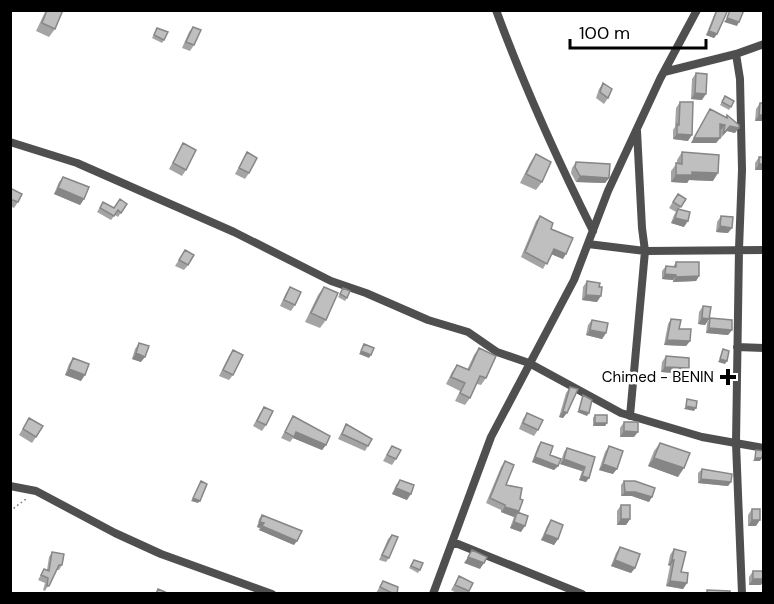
<svg xmlns="http://www.w3.org/2000/svg" width="774" height="604" font-family="'DM Sans',sans-serif">
	<rect width="100%" height="100%" fill="#fff"/>
	<g fill="none" stroke-linecap="round" stroke-linejoin="round">
		<path stroke="#717171" stroke-width="1.5" stroke-dasharray="1.5 3" stroke-linecap="butt" d="M10 511 26 499"/>
		<path stroke="#4f4f4f" stroke-width="8" d="M496 10C524 86 557 159 593 231
			M736 54 740 79 742 170 739 249 736 443 742 594
			M664 72 736 54 764 44
			M10 142 77 163 234 232 331 281 366 293 428 320 468 332 497 352 529 363 621 413 702 437 764 448
			M588 244 645 251 764 250
			M737 347 764 348
			M630 416 645 251 642 228 637 131
			M10 486 36 491 115 533 161 554 272 594
			M453 542 582 594
			M433 594 491 437 574 280 608 191 660 79 697 10"/>
	</g>
	<path fill="#a4a4a4" d="M46 10H63L55 29 49 37 36 31Z
		M716 10H723L717 34 714 38 706 35Z
		M193 27 194 45 190 51 182 48 189 32Z
		M157 28 164 40 162 43 152 38Z
		M696 73 702 100 691 99 692 79Z
		M603 83 608 98 604 104 596 98 599 89Z
		M725 96 731 107 729 110 720 105Z
		M680 102 688 141 673 139V130L675 127 676 108Z
		M760 103H764V121H755L756 109Z
		M710 109 726 117 727 115 735 133 727 131 716 143H691Z
		M183 143 186 170 182 176 169 169Z
		M247 152 249 173 245 179 235 174Z
		M682 152 713 181 689 180 687 183 671 182V171L677 163V160Z
		M536 154 542 182 536 190 520 183 530 163Z
		M759 157H764V170H755V163Z
		M576 162 609 178 605 183 576 182 571 173 572 168Z
		M63 177 84 199 80 205 54 194 59 182Z
		M10 188 18 202 14 208 10 206Z
		M678 194 686 199 679 209 684 227 671 223 674 215 676 212 669 208Z
		M103 202 114 208 127 204 118 217 115 215 111 220 97 212Z
		M540 216 551 229 563 259 551 254 543 269 521 257 536 221Z
		M721 216 728 233 716 232 717 222Z
		M185 250 188 265 184 270 175 266Z
		M676 262 699 276 696 281 673 282V280L662 279V271L666 266 673 267Z
		M587 281 597 302 582 300 583 287Z
		M290 287 295 305 291 311 280 306 286 293Z
		M324 287 326 320 320 328 305 322 318 295Z
		M343 288 347 298 345 301 338 297Z
		M703 306 709 319 705 325 698 324 699 312Z
		M710 318 732 330 728 335 706 333 707 323Z
		M671 319 690 341 686 346 664 345 668 324Z
		M592 320 606 333 602 339 586 335 588 325Z
		M139 343 141 362 132 359 135 349Z
		M479 348 486 378 481 385 477 384 470 398 465 405 455 401 460 391 446 384 452 372 457 365 467 370 474 355Z
		M233 350V375L229 380 219 376 229 356Z
		M666 356 685 374 661 372 662 362Z
		M73 358 81 381 65 375 69 364Z
		M570 387 563 418 559 417 566 393Z
		M264 407 266 425 262 431 253 426 260 413Z
		M527 413 538 430 534 436 519 429 523 419Z
		M595 415 607 423 605 426H593V418Z
		M293 416 326 445 322 450 293 438 290 442 281 438Z
		M29 418 36 437 32 443 19 435Z
		M624 422 634 437H620V428Z
		M346 424 368 446 365 451 338 439Z
		M541 442 558 466 554 470 532 462 538 446Z
		M660 443 678 477 648 466 654 451Z
		M392 446 396 459 392 465 383 461Z
		M609 446 613 474 599 470 605 452Z
		M567 448 595 457 589 478 586 482 579 480 582 471 560 464 564 452Z
		M505 461 506 485 520 499 518 513 521 532 510 528 514 517 501 512V510L486 503 501 467Z
		M702 469 731 482 728 486 698 483V473Z
		M400 480 407 500 392 494 396 485Z
		M624 481 649 502 632 496H621V485Z
		M621 505 630 519 626 525H617V511Z
		M752 509 756 526H748V515Z
		M262 515 294 545 259 530 260 528 257 527 259 519Z
		M551 520 558 539 554 545 541 540 547 526Z
		M392 535 389 558 386 562 379 560 388 539Z
		M620 547 635 568 631 573 611 566 616 553Z
		M674 549 681 572 687 583 683 589 666 586 670 566 668 565 670 555Z
		M52 552 62 565 59 570H57L45 591 43 590 45 583 38 580 44 569 47 570 49 557Z
		M414 560 420 570 418 573 409 568Z
		M753 571 761 585H749V577Z
		M459 576 469 591 468 594H458L451 590Z
		M383 581 397 594H378L376 593Z"/>
	<path fill="#868686" d="M727 18 739 22 737 26 724 22Z
		M709 31 717 34 714 38 706 35Z
		M695 93 706 94 702 100 691 99Z
		M759 115H764V121H755Z
		M720 124 725 125 721 130 716 129Z
		M730 126 739 128 735 133 727 131 720 139Z
		M677 134 692 135 688 141 673 139Z
		M694 138H720L716 143H691Z
		M759 164H764V170H755Z
		M692 172 718 173 713 181 689 180 687 183 671 182 676 175Z
		M580 176 609 178 605 183 576 182Z
		M58 188 84 199 80 205 54 194Z
		M675 218 688 221 684 227 671 223Z
		M720 226 732 228 728 233 716 232Z
		M554 249 566 254 563 259 551 254Z
		M665 274 676 275 673 280 662 279Z
		M699 276 696 281 673 282 676 277Z
		M586 295 601 296 597 302 582 300Z
		M702 318 709 319 705 325 698 324Z
		M709 328 732 330 728 335 706 333Z
		M590 330 606 333 602 339 586 335Z
		M667 340 690 341 686 346 664 345Z
		M361 351 371 355 369 358 359 354Z
		M136 353 145 357 141 362 132 359Z
		M720 359 727 361 725 364 718 362Z
		M665 367 689 368 685 374 661 372Z
		M69 369 85 375 81 381 65 375Z
		M686 406 696 408 694 411 684 409Z
		M579 410 589 413 587 416 577 412Z
		M563 411 567 413 563 418 559 417Z
		M595 423H607L605 426H593Z
		M624 431 638 432 634 437H620Z
		M296 432 326 445 322 450 293 438Z
		M535 457 558 466 554 470 532 462Z
		M654 458 684 468 678 477 648 466Z
		M755 458H762L760 461H753Z
		M564 459 585 467 582 471 560 464Z
		M603 464 617 469 613 474 599 470Z
		M582 476 589 478 586 482 579 480Z
		M701 479 731 482 728 486 698 483Z
		M396 488 411 494 407 500 392 494Z
		M625 492H635L652 497 649 502 632 496H621Z
		M193 498 200 501 198 503 191 501Z
		M505 507 519 511 516 516 517 512 514 517 501 512Z
		M621 519H630L626 525H617Z
		M752 520H760L756 526H748Z
		M260 522 264 523 260 528 257 527Z
		M514 522 525 526 521 532 510 528Z
		M262 526 297 541 294 545 259 530Z
		M545 534 558 539 554 545 541 540Z
		M468 557 484 563 480 569 464 563Z
		M615 560 635 568 631 573 611 566Z
		M672 560H674L670 566 668 565Z
		M753 579H764V580L761 585H749Z
		M670 581 687 583 683 589 666 586Z"/>
	<path fill="#bfbfbf" stroke="#868686" stroke-width="1.5" d="M47 10H63L55 29 42 23Z
		M717 10H723L727 12 717 34 709 31Z
		M730 10H744L739 22 727 18Z
		M193 27 201 30 194 45 186 42Z
		M157 28 168 32 164 40 154 35Z
		M696 73 707 74 706 94 695 93Z
		M603 83 612 89 608 98 600 92Z
		M725 96 734 101 731 107 722 102Z
		M680 102H693L692 135 677 134V124L679 125Z
		M760 103H764V115H759Z
		M710 109 727 118V115L739 125V128L730 126 723 134 725 125 720 124V138H694Z
		M183 143 196 150 186 170 173 163Z
		M247 152 257 158 249 173 239 168Z
		M682 152 719 155 718 173 692 172V175H676V163L682 164Z
		M536 154 551 162 542 182 526 174Z
		M759 157H764V164H759Z
		M576 162 610 164 609 178 580 176 575 167Z
		M63 177 89 187 84 199 58 188Z
		M10 188 22 194 18 202 10 199Z
		M678 194 686 199 681 207 673 202Z
		M120 199 127 204 121 213 118 210 114 216 100 208 103 202 114 208Z
		M678 209 690 212 688 221 675 218Z
		M540 216 553 223 551 229 573 238 566 254 554 249 547 264 525 252Z
		M721 216 733 217 732 228 720 226Z
		M185 250 194 255 188 265 179 260Z
		M676 262H699V276L676 277V275L665 274 666 266 676 267Z
		M587 281 600 283 599 287H602L601 296 586 295Z
		M290 287 301 292 295 305 284 300Z
		M324 287 338 293 326 320 311 313Z
		M343 288 350 291 347 298 340 294Z
		M703 306 711 307 709 319 702 318Z
		M710 318 732 320V330L709 328Z
		M671 319 681 320 679 329H691L690 341 667 340Z
		M592 320 608 323 606 333 590 330Z
		M139 343 149 346 145 357 136 353Z
		M364 344 374 348 371 355 361 351Z
		M479 348 496 356 486 378 480 376 470 398 460 393 465 383 451 377 457 365 469 370Z
		M723 349 729 351 727 361 720 359Z
		M233 350 243 355 233 375 223 370Z
		M666 356 689 358V368L665 367Z
		M73 358 89 364 85 375 69 369Z
		M570 387 578 389 567 413 563 411Z
		M583 395 592 400 589 413 579 410Z
		M687 399 697 401 696 408 686 406Z
		M264 407 273 411 266 425 257 421Z
		M527 413 543 420 538 430 523 423Z
		M595 415H607V423H595Z
		M293 416 330 436 326 445 296 432 294 437 285 432Z
		M29 418 43 426 36 437 23 429Z
		M624 422H638V432L624 431Z
		M346 424 372 439 368 446 342 434Z
		M541 442 553 446 550 455 561 459 558 466 535 457Z
		M660 443 690 453 684 468 654 458Z
		M392 446 401 450 396 459 387 455Z
		M609 446 623 451 617 469 603 464Z
		M567 448 595 457 589 478 582 476 585 467 564 459Z
		M756 450 763 451 762 458H755Z
		M505 461 514 465 506 485 522 488 520 499 523 500 519 511 505 507V505L490 498Z
		M702 469 732 474 731 482 701 479Z
		M400 480 414 485 411 494 396 488Z
		M201 481 207 484 200 501 193 498Z
		M624 481H635L655 488 652 497 635 492H625Z
		M621 505H630V519H621Z
		M752 509H760V520H752Z
		M517 512 528 516 525 526 514 522Z
		M262 515 302 531 297 541 262 526 264 523 260 522Z
		M551 520 563 525 558 539 545 534Z
		M392 535 398 537 389 558 382 555Z
		M620 547 640 554 635 568 615 560Z
		M674 549 686 552 681 572 688 573 687 583 670 581 674 560H672Z
		M472 550 487 557 484 563 468 557Z
		M52 552 64 554 62 565H59L49 586H47L48 578 41 575 44 569 49 571Z
		M414 560 423 563 420 570 411 566Z
		M753 571H764V579H753Z
		M459 576 473 583 469 591 455 585Z
		M383 581 398 587 397 594H394L380 587Z
		M158 589 165 592 164 594H156Z
		M707 590 730 591V594H707Z"/>
	<path fill="#000" stroke="#fff" stroke-width="2" d="M725 368h6v6h6v6h-6v6h-6v-6h-6v-6h6z"/>
	<g text-anchor="middle" stroke-width="5" stroke-linejoin="round" paint-order="stroke">
		<g font-size="15" fill="#000" stroke="#fff" text-anchor="end">
			<text x="714" y="382">Chimed - BENIN</text>
		</g>
	</g>
	<rect width="774" height="604" fill="none" stroke="#000000" stroke-width="24"/>
	<path d="M570 39v9h136v-9" fill="none" stroke="#000000" stroke-width="3"/>
	<text x="579" y="39" font-size="18" fill="#000000" stroke="#ffffff" stroke-width="4.5" paint-order="stroke">100 m</text>
</svg>
